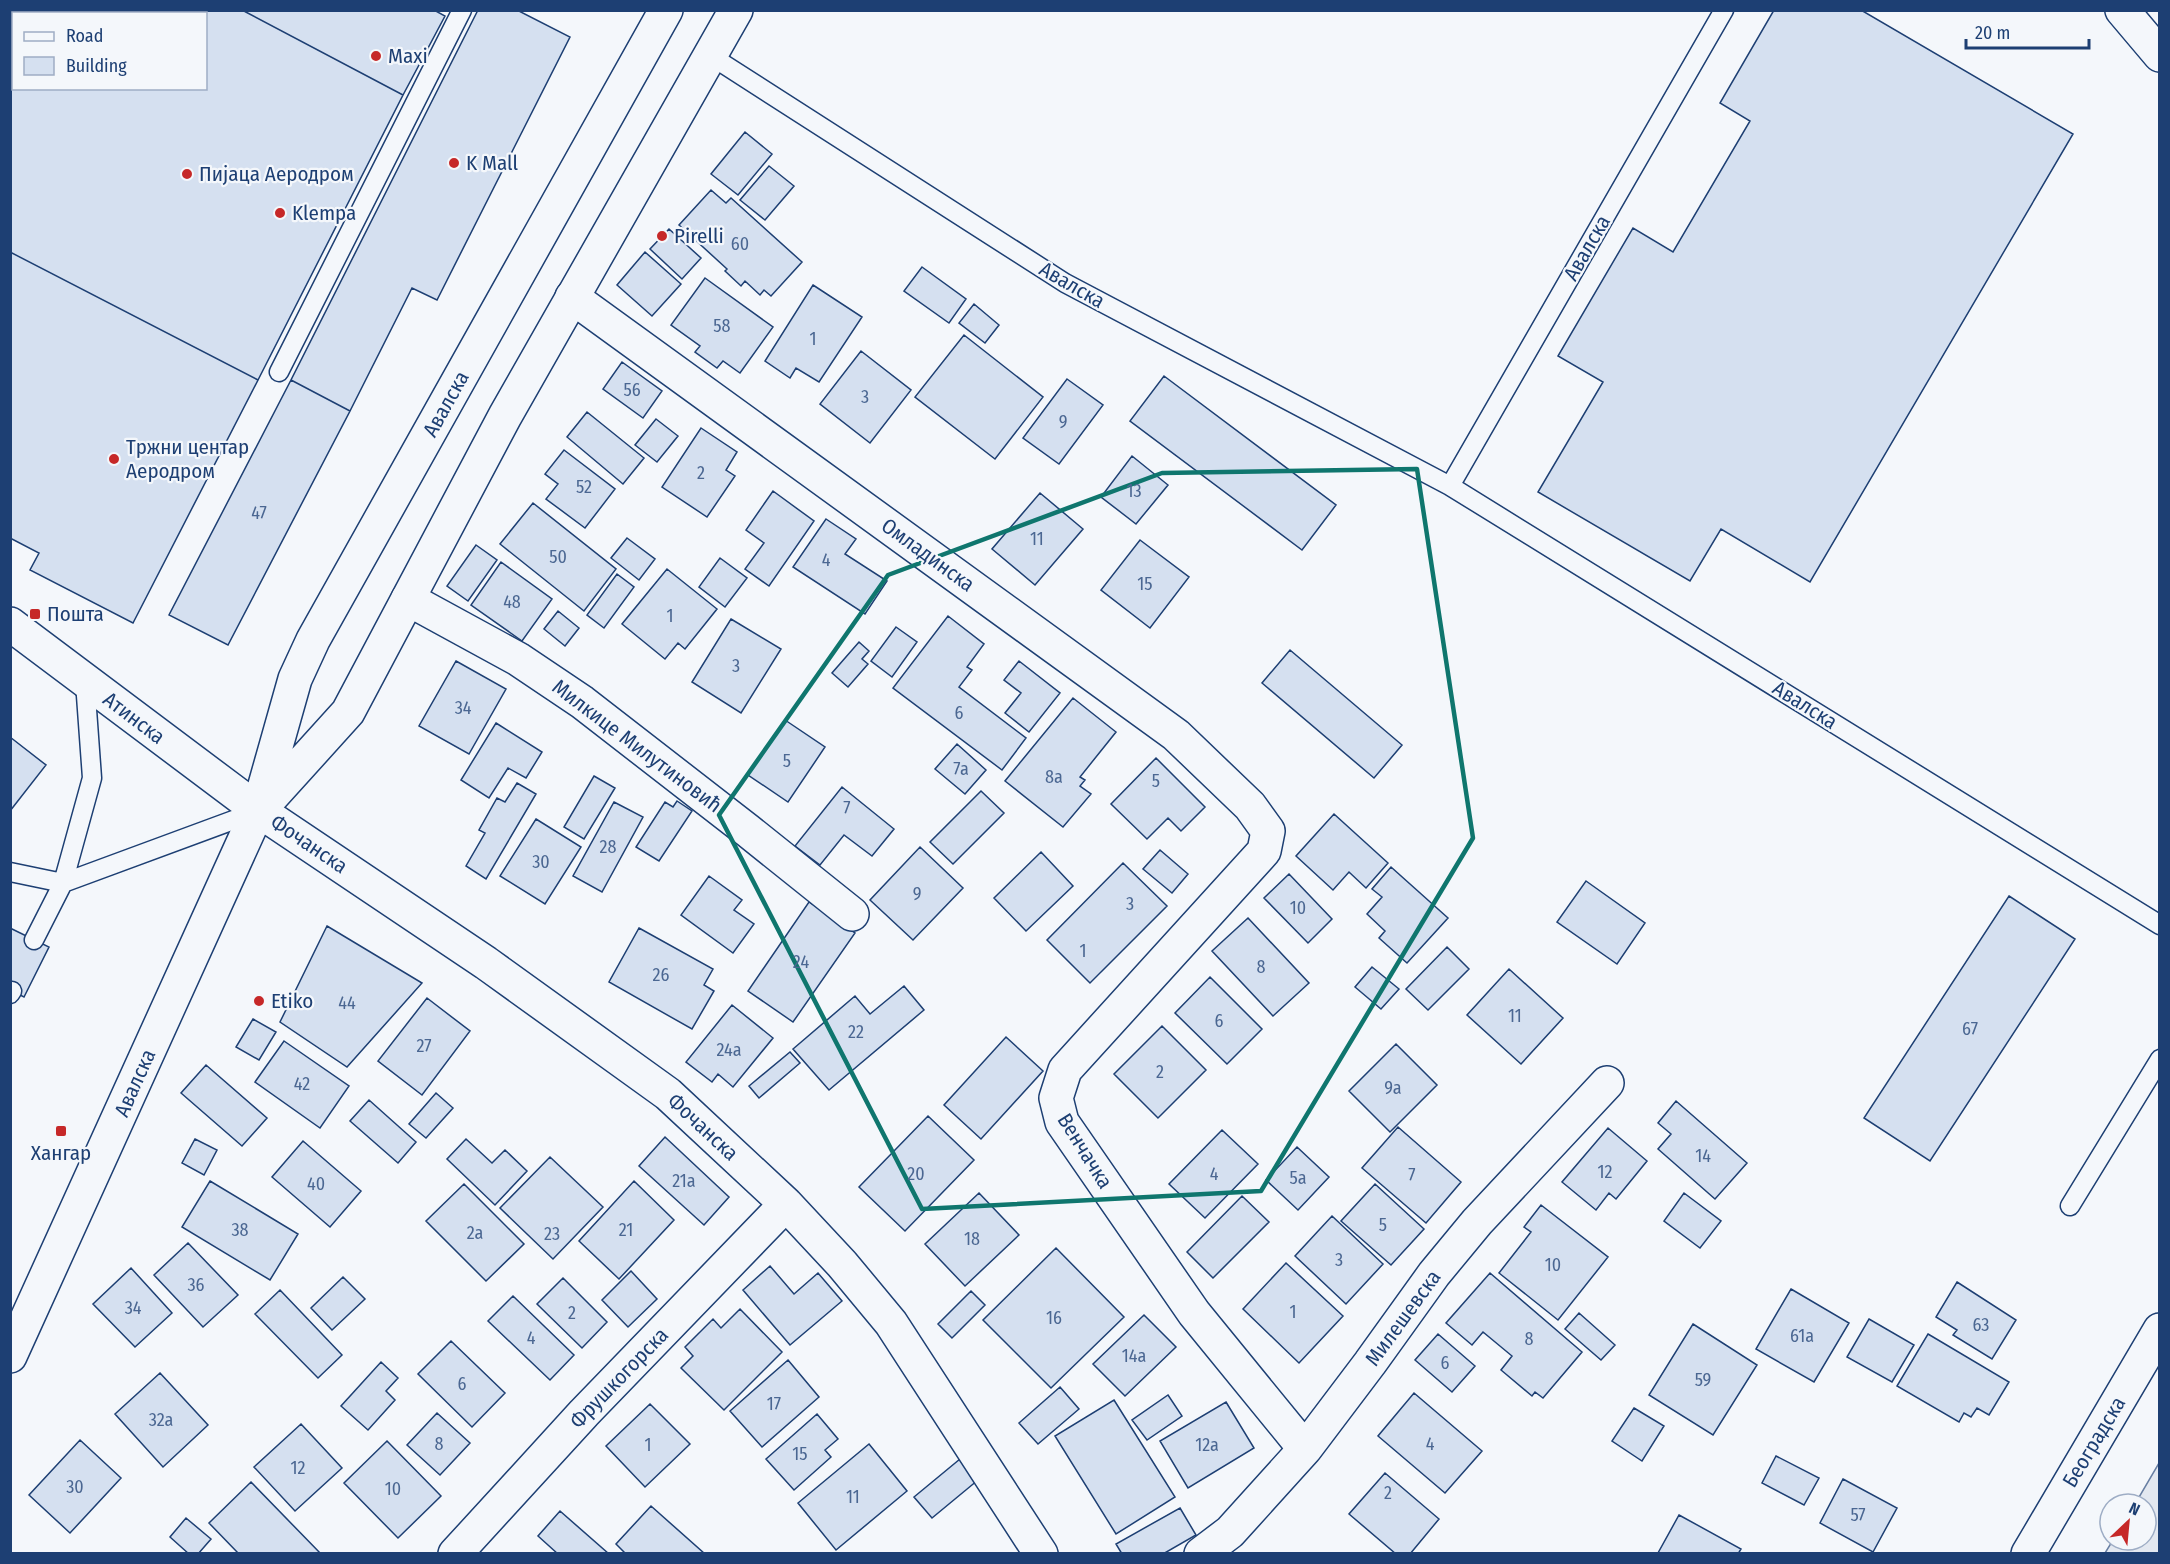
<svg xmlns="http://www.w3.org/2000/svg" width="2170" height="1564" font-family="'Fira Sans Condensed',sans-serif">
	<rect width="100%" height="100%" fill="#f4f7fb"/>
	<path fill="#e3e8f0" stroke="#687fa3" stroke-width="1.5" d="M2159 1463V1553H2105L2113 1540H2146V1504H2135Z"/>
	<path fill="#d5e0f0" stroke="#1d3f73" stroke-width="1.5" d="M52 10H242L403 95 258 380 10 252V89L14 83V88H206V14H50Z
		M242 10H434L445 16 403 95Z
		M478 10H517L570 37 437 300 412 288 350 411 291 380Z
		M1774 10H1861L2073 134 1810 582 1721 529 1690 581 1538 492 1603 382 1558 356 1633 228 1673 252 1750 121 1720 103Z
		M745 132 772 154 738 195 711 174Z
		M769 166 794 186 765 220 740 200Z
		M711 190 726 203 731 198 802 262 771 296 764 290 760 295 745 281 741 286 725 271 727 269 679 225Z
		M669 229 701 258 682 279 650 249Z
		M10 252 258 380 133 623 30 570 39 553 10 538Z
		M645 252 681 284 652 316 617 285Z
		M922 267 966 299 949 323 904 291Z
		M705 278 773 327 740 373 723 361 717 368 695 352 700 346 671 325Z
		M813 285 862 317 819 382 796 368 790 378 765 361Z
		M974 304 999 325 985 343 959 323Z
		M964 335 1043 397 995 459 915 397Z
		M861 351 911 390 870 443 820 404Z
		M622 362 662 391 643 418 603 389Z
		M1164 376 1336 505 1302 550 1130 421Z
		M1067 379 1103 405 1059 464 1023 438Z
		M291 380 350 411 228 645 169 615Z
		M587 412 644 458 623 484 567 437Z
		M656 419 678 436 657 462 635 445Z
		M701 428 737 452 726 470 735 476 707 517 662 487Z
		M564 450 615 489 585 528 546 499 558 484 545 474Z
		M1132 456 1168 485 1136 524 1101 497Z
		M773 491 814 521 769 586 745 569 764 543 746 530Z
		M1040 493 1083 529 1035 585 992 549Z
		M533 503 616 569 584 611 500 544Z
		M826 519 856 539 845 554 887 581 865 614 793 567Z
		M627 538 655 559 639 580 611 558Z
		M1140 540 1189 577 1150 628 1101 590Z
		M476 545 497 560 468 601 447 586Z
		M720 558 747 578 725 607 699 587Z
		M501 562 552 599 522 641 471 605Z
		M667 569 717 609 685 649 678 643 665 659 622 624Z
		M617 574 634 587 604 628 587 615Z
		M558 611 579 628 565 646 544 629Z
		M948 616 984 644 967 667 972 670 959 687 1026 738 1002 770 893 688Z
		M731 619 781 649 741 713 692 682Z
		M896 627 917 642 892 677 871 661Z
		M859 642 869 651 862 659 868 664 848 687 832 673Z
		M1290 650 1402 745 1374 778 1262 683Z
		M456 661 506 689 469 754 419 726Z
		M1019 661 1060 693 1029 732 1005 713 1021 693 1004 680Z
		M1073 698 1116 732 1080 777 1085 780 1080 786 1091 794 1063 827 1005 781Z
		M785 720 825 747 788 802 748 775Z
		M496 723 542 752 526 778 508 768 489 798 461 780Z
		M10 737 46 765 10 811Z
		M957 744 986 770 965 794 935 769Z
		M1156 758 1205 807 1181 831 1168 818 1147 839 1111 804Z
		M594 776 615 788 584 839 564 827Z
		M517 783 536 794 486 879 466 866 485 833 479 830 497 798 505 802Z
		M842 787 894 829 872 856 844 835 820 865 795 846Z
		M981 791 1004 813 953 864 930 842Z
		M677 801 692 811 659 861 636 847 665 802 673 807Z
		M614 802 643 817 602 892 573 876Z
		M1334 814 1388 863 1366 888 1349 872 1333 890 1296 856Z
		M536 819 581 847 545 904 500 876Z
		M920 847 963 888 913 940 870 900Z
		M1160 850 1188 874 1172 893 1143 869Z
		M1041 852 1073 886 1026 931 994 898Z
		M1123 863 1167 906 1090 983 1047 940Z
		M1391 867 1448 918 1407 963 1379 938 1385 931 1367 914 1382 897 1372 889Z
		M1289 874 1332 919 1308 943 1264 898Z
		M709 876 742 900 734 910 754 924 733 953 681 915Z
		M1586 881 1645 923 1617 964 1557 922Z
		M2009 896 2075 939 1930 1161 1864 1118Z
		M809 902 855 933 793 1022 748 991Z
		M1248 918 1309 983 1273 1016 1212 951Z
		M327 926 422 983 347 1067 280 1022Z
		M10 928 49 947 24 997 10 990Z
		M639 928 713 969 704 985 714 991 692 1029 609 982Z
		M1447 947 1469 969 1428 1010 1406 989Z
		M1372 967 1399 989 1381 1009 1355 987Z
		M1509 969 1563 1018 1521 1064 1467 1015Z
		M1210 977 1262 1029 1227 1064 1175 1013Z
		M904 986 924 1010 829 1090 793 1049 855 996 870 1014Z
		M427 998 470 1031 422 1095 378 1061Z
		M732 1005 773 1038 733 1087 718 1074 712 1082 686 1062Z
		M253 1019 276 1032 259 1060 236 1047Z
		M1162 1026 1206 1070 1158 1118 1114 1074Z
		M1006 1037 1043 1071 981 1139 944 1105Z
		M284 1041 349 1086 320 1128 255 1082Z
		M1396 1044 1437 1085 1390 1132 1349 1091Z
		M790 1052 800 1063 759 1098 749 1086Z
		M206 1065 267 1118 242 1146 181 1093Z
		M436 1093 453 1108 426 1138 409 1124Z
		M369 1100 416 1142 398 1163 350 1121Z
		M1676 1101 1747 1163 1715 1199 1658 1149 1671 1134 1658 1123Z
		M928 1116 974 1160 905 1231 859 1187Z
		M1398 1127 1461 1182 1426 1223 1362 1168Z
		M1608 1128 1647 1161 1616 1199 1609 1193 1596 1210 1562 1182Z
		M1222 1130 1258 1164 1205 1218 1169 1184Z
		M665 1137 729 1197 704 1225 639 1166Z
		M195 1139 217 1150 204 1175 182 1163Z
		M466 1139 492 1163 505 1150 527 1171 495 1205 447 1159Z
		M303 1141 361 1191 330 1227 272 1177Z
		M1297 1147 1329 1177 1298 1210 1266 1180Z
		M550 1157 603 1207 553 1259 500 1208Z
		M210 1181 298 1234 270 1280 182 1227Z
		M634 1181 674 1220 619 1279 579 1241Z
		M464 1184 524 1244 486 1281 426 1221Z
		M1375 1184 1424 1229 1391 1265 1341 1221Z
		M979 1193 1019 1235 965 1286 925 1244Z
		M1684 1193 1721 1221 1700 1248 1664 1221Z
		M1242 1196 1269 1222 1213 1278 1187 1252Z
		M1541 1205 1608 1257 1558 1320 1499 1273 1531 1232 1524 1227Z
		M1332 1216 1383 1264 1346 1304 1295 1256Z
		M188 1243 238 1295 203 1327 154 1275Z
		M1056 1248 1124 1317 1051 1388 983 1320Z
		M1286 1263 1343 1316 1299 1363 1243 1309Z
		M770 1266 794 1294 818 1273 842 1301 790 1345 743 1290Z
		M131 1268 172 1313 135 1347 93 1304Z
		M631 1271 657 1299 628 1327 602 1300Z
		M1490 1273 1582 1352 1543 1398 1535 1392 1532 1396 1501 1370 1512 1356 1483 1332 1472 1345 1446 1323Z
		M343 1277 365 1299 332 1330 311 1308Z
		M563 1278 607 1322 582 1348 537 1304Z
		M1957 1282 2016 1320 1992 1359 1953 1335 1957 1330 1936 1317Z
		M1791 1289 1849 1323 1814 1382 1756 1349Z
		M280 1290 342 1355 318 1378 255 1314Z
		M971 1291 985 1305 952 1338 938 1324Z
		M513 1296 574 1355 550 1380 488 1321Z
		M740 1309 782 1352 724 1410 681 1368 693 1356 685 1347 713 1319 721 1328Z
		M1579 1313 1615 1345 1601 1360 1565 1329Z
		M1144 1315 1176 1347 1125 1396 1093 1364Z
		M1869 1319 1914 1345 1892 1382 1847 1357Z
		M1693 1324 1757 1365 1713 1435 1649 1395Z
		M1438 1334 1475 1366 1452 1392 1415 1360Z
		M1928 1334 2009 1382 1989 1415 1977 1408 1971 1417 1964 1413 1959 1422 1897 1386Z
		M451 1341 505 1393 472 1427 418 1374Z
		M788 1360 819 1397 762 1447 730 1411Z
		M381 1362 398 1378 386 1391 395 1400 368 1430 341 1406Z
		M160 1373 208 1425 163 1467 115 1414Z
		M1060 1387 1079 1409 1038 1444 1019 1423Z
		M1414 1393 1482 1451 1445 1493 1378 1436Z
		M1168 1395 1182 1416 1147 1440 1132 1420Z
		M1114 1400 1175 1497 1116 1534 1055 1436Z
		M1226 1402 1254 1448 1188 1488 1160 1441Z
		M650 1404 690 1444 645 1487 606 1446Z
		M1634 1408 1664 1426 1642 1461 1612 1441Z
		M437 1413 470 1443 440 1475 407 1445Z
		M817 1414 838 1439 825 1450 831 1457 794 1490 766 1459Z
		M301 1424 342 1468 295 1511 254 1467Z
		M80 1440 121 1478 70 1533 29 1495Z
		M387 1441 441 1496 398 1538 344 1483Z
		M869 1444 907 1491 836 1550 798 1503Z
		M1776 1456 1819 1478 1804 1505 1762 1483Z
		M960 1459 978 1480 932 1518 914 1497Z
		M1385 1473 1439 1519 1410 1554H1396L1349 1514Z
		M1843 1479 1897 1508 1873 1552 1820 1523Z
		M251 1482 321 1554H239L209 1523Z
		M651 1506 705 1554H626L616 1544Z
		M1180 1508 1196 1535 1163 1554H1122L1116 1544Z
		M560 1511 609 1554H558L538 1536Z
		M1679 1515 1741 1549 1738 1554 1658 1553Z
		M186 1518 211 1539 198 1554H189L170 1537Z"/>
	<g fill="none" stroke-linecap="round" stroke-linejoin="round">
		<defs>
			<path id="service" d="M711 56 1065 283 1450 486 2160 925
				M279 372 462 10
				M1450 486 1724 10
				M10 872 63 883 258 811
				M34 940 63 883 92 778 85 682
				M10 994 12 991
				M2070 1206 2160 1059"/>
			<path id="minor" d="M572 297 1176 735 1250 806 1268 831 1264 851 1065 1070 1056 1098 1062 1122 1194 1313 1305 1449
				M408 599 518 659 582 702 747 830 852 914
				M258 810 486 963 668 1094 786 1204 842 1264 891 1323 1041 1554
				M455 1554 584 1413 786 1204
				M1201 1554 1230 1532 1305 1449 1370 1363 1434 1274 1477 1222 1607 1083"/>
			<path id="tertiary" d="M10 624 258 810
				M2028 1554 2160 1330"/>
			<path id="primary" d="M2122 10 2160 55
				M263 806 348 712 505 416 736 10
				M10 1356 258 810 295 679 313 640 666 10"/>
		</defs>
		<use href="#service" stroke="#1d3f73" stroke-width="21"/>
		<use href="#minor" stroke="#1d3f73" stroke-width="36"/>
		<use href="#tertiary" stroke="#1d3f73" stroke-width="36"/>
		<use href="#primary" stroke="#1d3f73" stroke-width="36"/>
		<use href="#service" stroke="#f4f7fb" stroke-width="18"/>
		<use href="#minor" stroke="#f4f7fb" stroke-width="33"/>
		<use href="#tertiary" stroke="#f4f7fb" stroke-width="33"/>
		<use href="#primary" stroke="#f4f7fb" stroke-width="33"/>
	</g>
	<path fill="none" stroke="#0f766e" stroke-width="4.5" stroke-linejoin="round" d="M1417 469 1473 838 1261 1191 922 1209 719 815 888 575 1162 473Z"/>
	<g fill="#c62828" stroke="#f4f7fb" stroke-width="2">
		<circle cx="376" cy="56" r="6"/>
		<circle cx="454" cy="163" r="6"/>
		<circle cx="187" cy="174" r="6"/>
		<circle cx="280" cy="213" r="6"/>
		<circle cx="662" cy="236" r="6"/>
		<circle cx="114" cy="459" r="6"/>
		<rect x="29" y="608" width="12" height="12" rx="3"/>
		<circle cx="259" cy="1001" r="6"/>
		<rect x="55" y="1125" width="12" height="12" rx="3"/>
	</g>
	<g text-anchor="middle" stroke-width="4.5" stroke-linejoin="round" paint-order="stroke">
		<g font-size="18" fill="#4b6792">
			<text x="740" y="250">60</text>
			<text x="722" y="332">58</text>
			<text x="813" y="345">1</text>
			<text x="632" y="396">56</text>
			<text x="865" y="403">3</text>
			<text x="1063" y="428">9</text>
			<text x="701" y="479">2</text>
			<text x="584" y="493">52</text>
			<text x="1134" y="497">13</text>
			<text x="259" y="519">47</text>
			<text x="1037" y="545">11</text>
			<text x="558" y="563">50</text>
			<text x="826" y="566">4</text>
			<text x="1145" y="590">15</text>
			<text x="512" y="608">48</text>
			<text x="670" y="622">1</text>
			<text x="736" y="672">3</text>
			<text x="463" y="714">34</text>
			<text x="959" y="719">6</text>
			<text x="787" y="767">5</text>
			<text x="961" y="775">7a</text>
			<text x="1054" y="783">8a</text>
			<text x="1156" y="787">5</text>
			<text x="847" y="814">7</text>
			<text x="608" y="853">28</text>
			<text x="541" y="868">30</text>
			<text x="917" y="900">9</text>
			<text x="1130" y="910">3</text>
			<text x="1298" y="914">10</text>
			<text x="1083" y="957">1</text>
			<text x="801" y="968">24</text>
			<text x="1261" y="973">8</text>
			<text x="661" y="981">26</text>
			<text x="347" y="1009">44</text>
			<text x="1515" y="1022">11</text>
			<text x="1219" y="1027">6</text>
			<text x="1970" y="1035">67</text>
			<text x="856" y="1038">22</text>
			<text x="424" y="1052">27</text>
			<text x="729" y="1056">24a</text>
			<text x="1160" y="1078">2</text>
			<text x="302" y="1090">42</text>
			<text x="1393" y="1094">9a</text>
			<text x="1703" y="1162">14</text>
			<text x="1605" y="1178">12</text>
			<text x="916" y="1180">20</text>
			<text x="1214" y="1180">4</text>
			<text x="1412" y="1181">7</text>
			<text x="1298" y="1184">5a</text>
			<text x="684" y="1187">21a</text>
			<text x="316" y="1190">40</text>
			<text x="1383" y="1231">5</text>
			<text x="240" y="1236">38</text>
			<text x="626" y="1236">21</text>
			<text x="475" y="1239">2a</text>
			<text x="552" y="1240">23</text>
			<text x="972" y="1245">18</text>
			<text x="1339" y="1266">3</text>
			<text x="1553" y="1271">10</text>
			<text x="196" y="1291">36</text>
			<text x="133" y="1314">34</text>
			<text x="1293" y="1318">1</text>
			<text x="572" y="1319">2</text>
			<text x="1054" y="1324">16</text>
			<text x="1981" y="1331">63</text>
			<text x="1802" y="1342">61a</text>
			<text x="531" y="1344">4</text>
			<text x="1529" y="1345">8</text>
			<text x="1134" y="1362">14a</text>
			<text x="1445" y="1369">6</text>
			<text x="1703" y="1386">59</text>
			<text x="462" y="1390">6</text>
			<text x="774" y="1410">17</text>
			<text x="161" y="1426">32a</text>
			<text x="439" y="1450">8</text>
			<text x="1430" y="1450">4</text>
			<text x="648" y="1451">1</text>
			<text x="1207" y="1451">12a</text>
			<text x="800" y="1460">15</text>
			<text x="298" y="1474">12</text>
			<text x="75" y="1493">30</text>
			<text x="393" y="1495">10</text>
			<text x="1388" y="1499">2</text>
			<text x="853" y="1503">11</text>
			<text x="1858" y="1521">57</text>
		</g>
		<g font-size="21" fill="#1d3f73" stroke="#f4f7fb" text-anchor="start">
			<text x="388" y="63">Maxi</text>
			<text x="466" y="170">K Mall</text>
			<text x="199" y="181">Пијаца Аеродром</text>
			<text x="292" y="220">Klempa</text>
			<text x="674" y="243">Pirelli</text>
			<text x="126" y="454">Тржни центар<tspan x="126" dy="24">Аеродром</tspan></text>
			<text x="47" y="621">Пошта</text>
			<text x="271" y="1008">Etiko</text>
			<text x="61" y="1160" text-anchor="middle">Хангар</text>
		</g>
		<g font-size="21" fill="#1d3f73" stroke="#f4f7fb">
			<text transform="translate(1587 248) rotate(-60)" y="7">Авалска</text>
			<text transform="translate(1072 285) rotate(30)" y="7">Авалска</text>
			<text transform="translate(446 404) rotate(-61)" y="7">Авалска</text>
			<text transform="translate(928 555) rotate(36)" y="7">Омладинска</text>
			<text transform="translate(1805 705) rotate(32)" y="7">Авалска</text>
			<text transform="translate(134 718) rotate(37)" y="7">Атинска</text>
			<text transform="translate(637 746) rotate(37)" y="7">Милкице Милутиновић</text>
			<text transform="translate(309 844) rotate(34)" y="7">Фочанска</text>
			<text transform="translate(135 1083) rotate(-66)" y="7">Авалска</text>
			<text transform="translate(703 1127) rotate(43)" y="7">Фочанска</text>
			<text transform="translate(1085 1151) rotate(58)" y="7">Венчачка</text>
			<text transform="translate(1403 1318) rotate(-54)" y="7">Милешевска</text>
			<text transform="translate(619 1378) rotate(-46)" y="7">Фрушкогорска</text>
			<text transform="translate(2094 1442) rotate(-59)" y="7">Београдска</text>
		</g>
	</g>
	<rect width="2170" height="1564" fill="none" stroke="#1d3f73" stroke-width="24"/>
	<rect x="12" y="12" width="195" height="78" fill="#f4f7fb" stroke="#9eadc5" stroke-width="1.5"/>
	<rect x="24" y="32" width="30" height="9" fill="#f4f7fb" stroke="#9eadc5" stroke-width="1.5"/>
	<text x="66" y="42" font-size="18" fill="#1d3f73">Road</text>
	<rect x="24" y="57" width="30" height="18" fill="#d5e0f0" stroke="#9eadc5" stroke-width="1.5"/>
	<text x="66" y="72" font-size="18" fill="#1d3f73">Building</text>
	<g transform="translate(2128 1522) rotate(26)"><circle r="28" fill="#f4f7fb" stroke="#9eadc5" stroke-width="1.5"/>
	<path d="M0-4.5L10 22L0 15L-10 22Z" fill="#c62828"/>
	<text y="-9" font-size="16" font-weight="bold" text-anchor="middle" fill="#1d3f73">N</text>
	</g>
	<path d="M1966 39v9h123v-9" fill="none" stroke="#1d3f73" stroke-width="3"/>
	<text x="1975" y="39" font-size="18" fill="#1d3f73" stroke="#f4f7fb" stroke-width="4.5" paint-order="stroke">20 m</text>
</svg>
